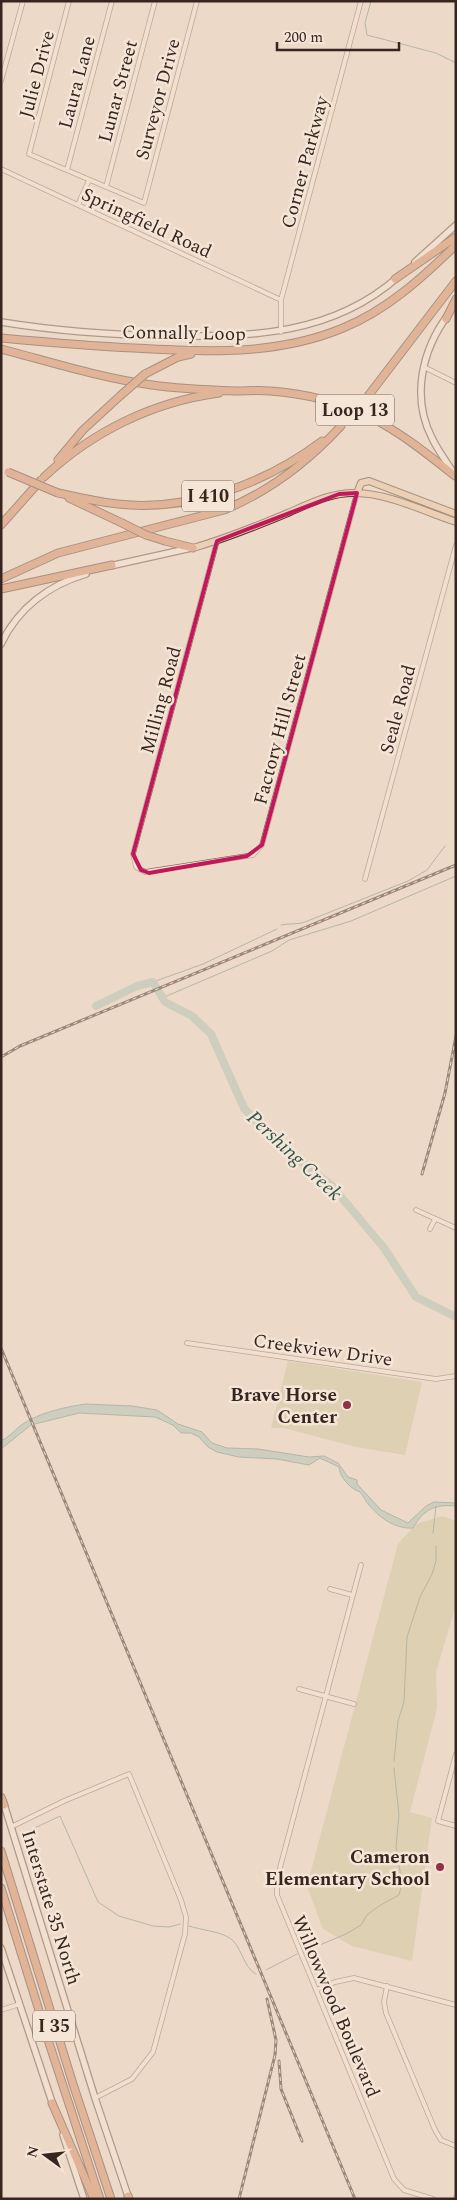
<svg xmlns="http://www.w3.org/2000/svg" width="457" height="2200" font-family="Spectral,serif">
	<rect width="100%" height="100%" fill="#ecd9c7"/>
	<path fill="#c9c59b" d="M288 1361 422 1382 405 1455 356 1447 284 1428H271Z
		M442 1516 456 1521V1605L436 1672 437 1708 410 1812 432 1818 412 1961 352 1946 323 1929 307 1886 398 1544 416 1524Z"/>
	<path fill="#a8c0b4" stroke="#6f8e80" d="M86 1404 132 1406 157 1410 178 1424 202 1432 212 1443 227 1448 258 1449 309 1457 324 1456 338 1463 348 1477 357 1480V1484L381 1510 408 1523 426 1506 434 1502 456 1503V1506C435 1504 424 1509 413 1528 395 1529 380 1518 369 1505 365 1501 364 1496 360 1492 350 1489 339 1476 339 1467L320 1458 309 1465 277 1459 239 1457 217 1452 208 1447 199 1437 191 1433H181L173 1425 155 1417 79 1413 31 1425 1 1449V1441C9 1437 13 1432 20 1426 37 1413 65 1407 86 1404Z"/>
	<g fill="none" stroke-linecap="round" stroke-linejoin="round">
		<path stroke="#6f8e80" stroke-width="1" d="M371 1 365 23 367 35 436 53 456 63
			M281 925C289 923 297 925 305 922L408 881 427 870 445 846
			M153 982 203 964 277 929
			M162 998 272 951 289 940 351 921 456 876
			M433 1533 436 1506
			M394 1761 398 1721 404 1702 407 1637 420 1597 432 1574 436 1561V1546
			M22 1834 60 1816 98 1902 119 1916 153 1926 169 1927 180 1924
			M189 1926C201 1930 217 1931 228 1937 242 1944 242 1967 256 1974
			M303 1952 346 1934 361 1925 367 1915 379 1906 399 1895 402 1883 396 1847 399 1815 394 1768
			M266 1970 297 1954"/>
		<path stroke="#a8c0b4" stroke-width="8" d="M96 1006 137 986 153 982 165 1002 192 1016 211 1034 244 1108 271 1138 332 1186 384 1248 416 1297 456 1317"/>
		<defs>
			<path id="street" d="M69 1 29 154 144 203 197 1
				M1 81 23 1
				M1 169 281 300
				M67 170 112 1
				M106 187 155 1
				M78 205 89 180
				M281 332V300L361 1
				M424 367 456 383
				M217 541 133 854 136 867 145 872 247 856 253 855 262 845 357 493
				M365 879 456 545
				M416 1210 456 1228
				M430 1229 435 1219
				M187 1343 436 1379 456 1376
				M361 1565 277 1879V1895L394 2179 404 2190 433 2199
				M330 1589 352 1595
				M299 1689 354 1704
				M456 1754 438 1821 456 1826
				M11 1827 64 1801 129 1774 181 1900 186 1917 185 1934 153 2052 132 2079 95 2098
				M387 1986 384 2002 386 2013 435 2130 441 2140 456 2146
				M316 1990 335 1982 354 1978 456 2005
				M1 2010 20 2004
				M455 2199 456 2197"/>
			<path id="secondary" d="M415 262 456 225
				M448 315C422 350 411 397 432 438 438 451 447 462 454 474
				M1 322C57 331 112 335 168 336 252 337 332 335 398 277
				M110 566 191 548
				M1 644C18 608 49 585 86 574
				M3 1801 95 2098 129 2199
				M1 1948 53 2105
				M63 2135 84 2199"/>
			<path id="primary" d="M357 493 361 483 369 481 456 514
				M193 548C224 539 254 527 283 515 307 505 330 492 356 493 387 493 426 512 456 522"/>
			<path id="highway" d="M395 279 456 237
				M446 319 456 299
				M1 338C45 342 89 346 134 348 205 352 276 356 343 328 387 310 422 278 456 245
				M1 349C51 362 101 378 152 385 180 389 208 390 236 391 247 391 258 390 270 391 352 397 393 426 455 476
				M145 374 178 357 191 354
				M365 400 456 281
				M58 460 83 430 120 396
				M44 477C92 432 152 402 219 393
				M58 493C78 497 97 502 118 504 189 512 265 484 322 441
				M69 498 122 523
				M1 525 41 480
				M165 541 193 548
				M1 579 58 553 224 510C270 491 307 463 341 426
				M1 589 112 565
				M1 1797 4 1805
				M1 1851 73 2084 111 2199
				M1 1888 50 2046 100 2199
				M52 2103 94 2199
				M128 2196 129 2199"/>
		</defs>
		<use href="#street" stroke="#866a5d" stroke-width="5.5"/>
		<use href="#secondary" stroke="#684c40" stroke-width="8"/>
		<use href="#primary" stroke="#543a31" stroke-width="8"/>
		<use href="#highway" stroke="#543a31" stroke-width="9"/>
		<use href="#street" stroke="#f7e8d9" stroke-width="4"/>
		<use href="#secondary" stroke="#f7e8d9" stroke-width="5.5"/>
		<use href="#primary" stroke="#ecc5a1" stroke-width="6"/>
		<use href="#highway" stroke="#d6875d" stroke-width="7"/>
		<defs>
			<path id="rail" d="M1 1057 20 1046 456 865
				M422 1174 445 1093 456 1036
				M1 1348 355 2199
				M279 2061 281 2089 302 2141
				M239 2199 275 2055 276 2040 267 1999"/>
		</defs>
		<use href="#rail" stroke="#372620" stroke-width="3"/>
		<use href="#rail" stroke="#f4e5d6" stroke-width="1" stroke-dasharray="4" stroke-linecap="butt"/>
		<defs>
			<path id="highway-bridge" d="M120 396 145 374
				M348 419 365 400
				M8 472 58 493
				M122 523 146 535 165 541"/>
		</defs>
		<use href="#highway-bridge" stroke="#543a31" stroke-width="9" stroke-linecap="butt"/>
		<use href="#highway-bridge" stroke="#d6875d" stroke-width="7"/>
	</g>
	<path d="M0 0H457V2200H0ZM357 493 262 845 247 856 149 873 141 870 133 854 217 541 339 494Z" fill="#ecd9c7" fill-opacity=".55" fill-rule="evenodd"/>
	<path fill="none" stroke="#c2185b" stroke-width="4" stroke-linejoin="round" d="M357 493 262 845 247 856 149 873 141 870 133 854 217 541 339 494Z"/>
	<g fill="#923145" stroke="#f4e5d6" stroke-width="2">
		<circle cx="347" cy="1405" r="5"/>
		<circle cx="440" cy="1867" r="5"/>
	</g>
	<g text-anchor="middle" stroke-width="5" stroke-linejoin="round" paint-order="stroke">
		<g fill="#f4e5d6" stroke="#705f57" stroke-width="1">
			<rect x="316" y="394.5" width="78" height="31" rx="4"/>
			<rect x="182" y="480.5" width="52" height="31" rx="4"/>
			<rect x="33" y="2010.5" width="42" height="31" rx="4"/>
		</g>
		<g font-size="18" font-weight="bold" fill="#372620">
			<text x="355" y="416">Loop 13</text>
			<text x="208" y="502">I 410</text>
			<text x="54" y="2032">I 35</text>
		</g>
		<g font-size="19" fill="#372620" stroke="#f4e5d6">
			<text transform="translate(36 74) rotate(-75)" y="7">Julie Drive</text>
			<text transform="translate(76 82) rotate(-75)" y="7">Laura Lane</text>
			<text transform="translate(117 91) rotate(-75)" y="7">Lunar Street</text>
			<text transform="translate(157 99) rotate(-75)" y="7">Surveyor Drive</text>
			<text transform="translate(304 162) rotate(-75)" y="7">Corner Parkway</text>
			<text transform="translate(147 222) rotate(25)" y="7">Springfield Road</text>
			<text transform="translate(184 332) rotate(1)" y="7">Connally Loop</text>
			<text transform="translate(160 700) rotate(-75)" y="7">Milling Road</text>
			<text transform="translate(397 709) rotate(-75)" y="7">Seale Road</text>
			<text transform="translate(279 729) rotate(-75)" y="7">Factory Hill Street</text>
			<text transform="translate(323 1349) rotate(8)" y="7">Creekview Drive</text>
			<text transform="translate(52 1907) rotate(73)" y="7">Interstate 35 North</text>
			<text transform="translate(337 2006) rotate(67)" y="7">Willowwood Boulevard</text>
		</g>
		<g font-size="19" font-weight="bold" fill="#372620" stroke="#f4e5d6" text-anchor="end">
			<text x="337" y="1401">Brave Horse<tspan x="337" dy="22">Center</tspan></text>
			<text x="430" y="1863">Cameron<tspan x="430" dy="22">Elementary School</tspan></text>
		</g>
		<g font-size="20" font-style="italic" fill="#30564c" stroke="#f4e5d6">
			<text transform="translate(295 1155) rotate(43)" y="7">Pershing Creek</text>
		</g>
	</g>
	<rect width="457" height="2200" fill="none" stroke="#372620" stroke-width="5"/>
	<g transform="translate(45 2155) rotate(285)" stroke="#f4e5d6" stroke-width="4" paint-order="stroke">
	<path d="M0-4L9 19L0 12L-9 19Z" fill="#372620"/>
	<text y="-8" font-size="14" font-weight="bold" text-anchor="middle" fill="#372620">N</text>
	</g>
	<path d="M277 42v8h122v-8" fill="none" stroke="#372620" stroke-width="2.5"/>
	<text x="284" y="42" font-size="15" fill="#372620" stroke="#f4e5d6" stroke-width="4" paint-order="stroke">200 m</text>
</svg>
